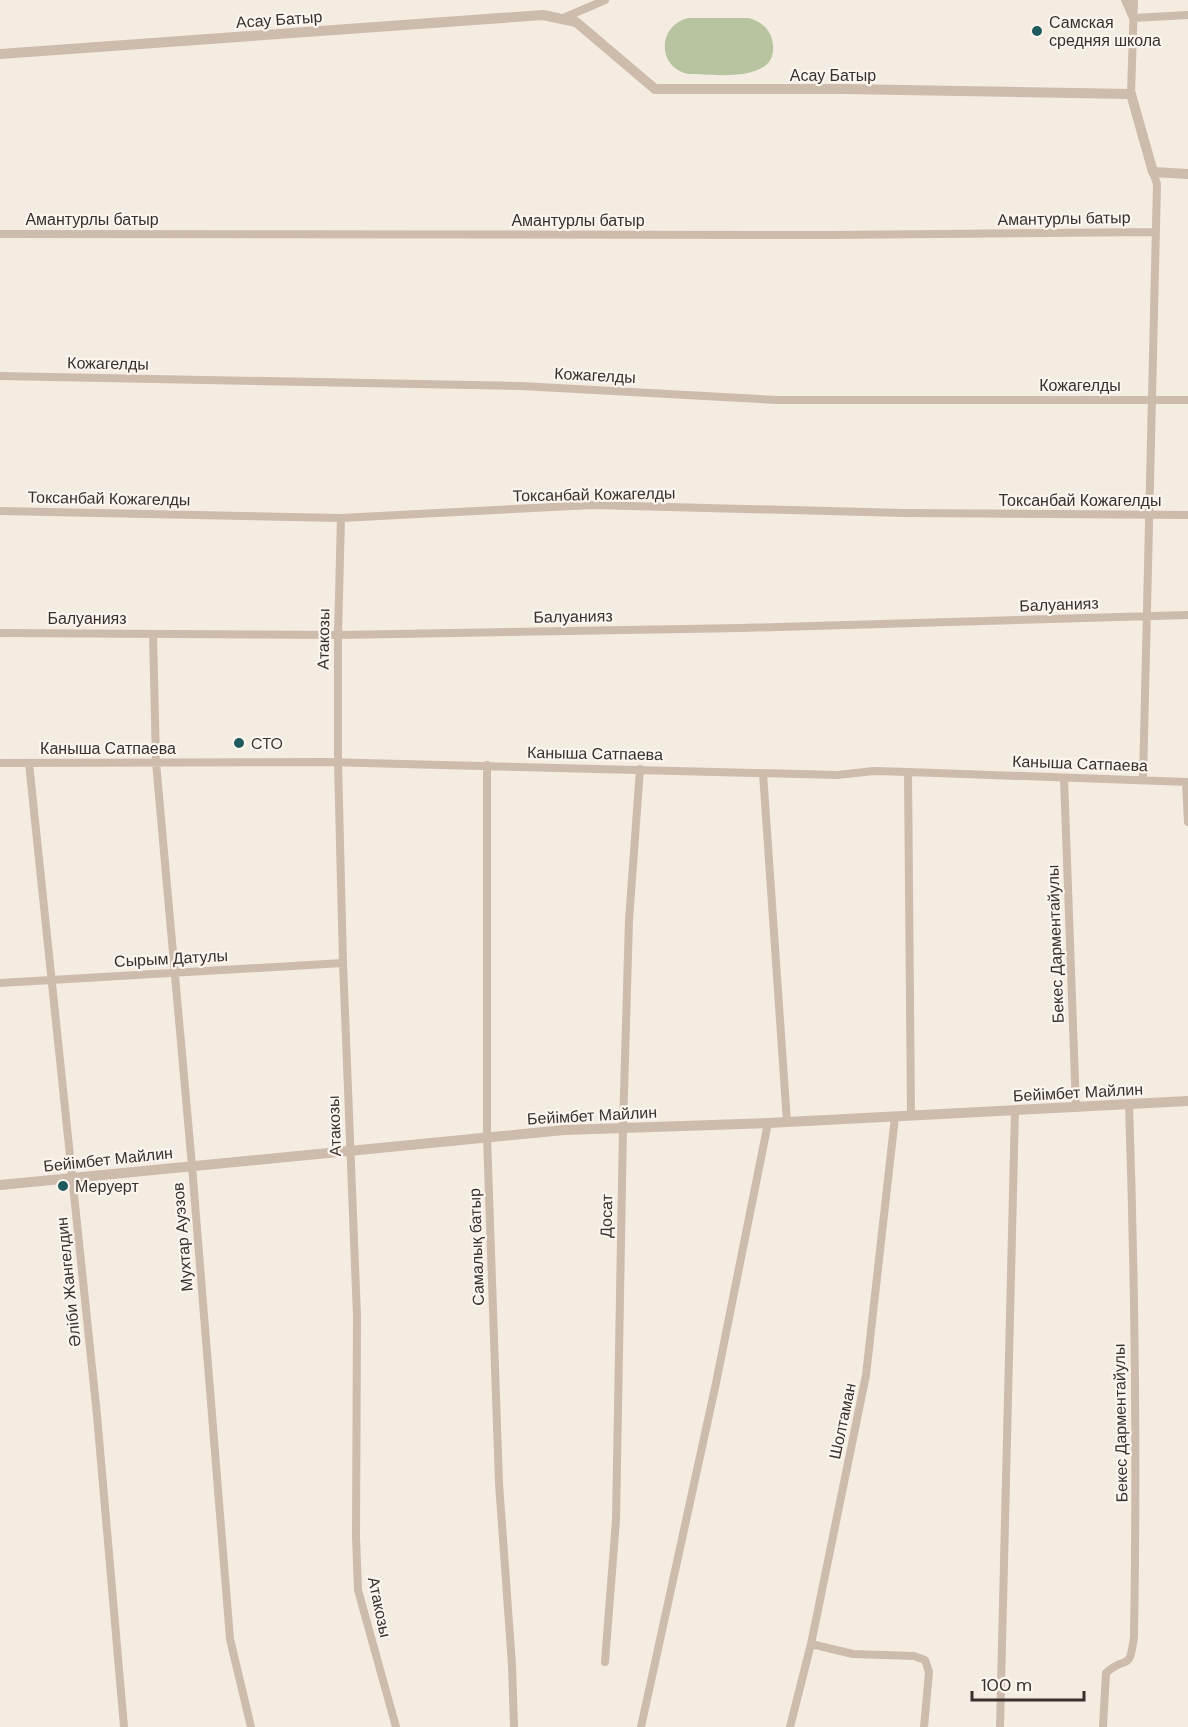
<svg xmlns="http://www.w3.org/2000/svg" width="1188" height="1727" font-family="'DM Sans',sans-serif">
	<rect width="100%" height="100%" fill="#f4ebe1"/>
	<path fill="#b8c4a0" d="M688 18H749C760 21 769 28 772 39 783 85 714 74 688 74 657 67 657 26 688 18Z"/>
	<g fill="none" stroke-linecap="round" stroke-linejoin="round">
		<path stroke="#cdbbac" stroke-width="8" d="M1125 0 1133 18 1188 15
			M561 19 605 0
			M1131 94 1134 0
			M0 234 830 235 1155 232
			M0 376 521 386 777 400H1188
			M0 511 341 518 592 505 904 513 1188 515
			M341 518 338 635V762L343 963 357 1316 356 1537 358 1590 396 1727
			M0 633 338 635 741 628 1188 615
			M153 634 156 762 192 1166 230 1639 251 1727
			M0 763 325 762 837 775 874 771 908 772 1188 782
			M29 763 97 1415 124 1727
			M487 765V1137L499 1483 512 1665 514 1727
			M908 772 911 1116
			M763 773 787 1122
			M1064 778 1076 1108
			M1143 780 1157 184 1153 172
			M1186 782 1188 822
			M0 983 343 963
			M811 1644 853 1654 914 1656 925 1660 929 1672 924 1727
			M605 1662 616 1520 623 1128 629 920 640 769
			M641 1727 716 1383 768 1123
			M790 1727 811 1644 866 1375 895 1117
			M1000 1727 1015 1110
			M1103 1727 1106 1673C1127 1654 1129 1674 1134 1637 1137 1460 1135 1282 1129 1104"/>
		<path stroke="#cdbbac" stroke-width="10" d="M0 54 543 15 576 22 655 89H844L1131 94 1153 172 1188 174
			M0 1185 564 1130 768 1123 1188 1101"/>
	</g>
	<g fill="#1f5a5e" stroke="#fbf5ee" stroke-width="2">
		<circle cx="1037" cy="31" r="6"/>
		<circle cx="239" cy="743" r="6"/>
		<circle cx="63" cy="1186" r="6"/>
	</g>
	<g text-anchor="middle" stroke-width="4.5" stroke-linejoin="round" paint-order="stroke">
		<g font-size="16" fill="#3b302b" stroke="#fbf5ee">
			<text transform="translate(279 19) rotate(-4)" y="6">Асау Батыр</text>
			<text x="833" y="81">Асау Батыр</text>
			<text transform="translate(1064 218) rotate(-1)" y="6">Амантурлы батыр</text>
			<text x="92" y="225">Амантурлы батыр</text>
			<text x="578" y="226">Амантурлы батыр</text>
			<text transform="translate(108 363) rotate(1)" y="6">Кожагелды</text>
			<text transform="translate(595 375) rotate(3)" y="6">Кожагелды</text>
			<text x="1080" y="391">Кожагелды</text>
			<text transform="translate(594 494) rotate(-1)" y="6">Токсанбай Кожагелды</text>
			<text transform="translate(109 498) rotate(1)" y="6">Токсанбай Кожагелды</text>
			<text x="1080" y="506">Токсанбай Кожагелды</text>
			<text transform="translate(1059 604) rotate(-2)" y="6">Балуанияз</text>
			<text transform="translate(573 616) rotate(-1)" y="6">Балуанияз</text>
			<text x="87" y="624">Балуанияз</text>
			<text transform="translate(323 639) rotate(-89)" y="6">Атакозы</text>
			<text x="108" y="754">Каныша Сатпаева</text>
			<text transform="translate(595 753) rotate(1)" y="6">Каныша Сатпаева</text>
			<text transform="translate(1080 763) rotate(2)" y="6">Каныша Сатпаева</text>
			<text transform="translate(1055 944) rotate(-92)" y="6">Бекес Дарментайулы</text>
			<text transform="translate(171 958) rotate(-3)" y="6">Сырым Датулы</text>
			<text transform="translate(1078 1092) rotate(-3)" y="6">Бейімбет Майлин</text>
			<text transform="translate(592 1115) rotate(-3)" y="6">Бейімбет Майлин</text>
			<text transform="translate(334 1126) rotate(-92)" y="6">Атакозы</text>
			<text transform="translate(108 1159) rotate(-6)" y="6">Бейімбет Майлин</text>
			<text transform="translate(606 1216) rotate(-89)" y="6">Досат</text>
			<text transform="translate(182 1237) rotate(-95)" y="6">Мухтар Ауэзов</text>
			<text transform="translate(476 1247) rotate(-92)" y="6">Самалық батыр</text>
			<text transform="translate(68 1282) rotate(-96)" y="6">Әліби Жангелдин</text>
			<text transform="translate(842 1421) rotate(-78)" y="6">Шолтаман</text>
			<text transform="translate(1120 1423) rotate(-91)" y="6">Бекес Дарментайулы</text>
			<text transform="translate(380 1607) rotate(78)" y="6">Атакозы</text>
		</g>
		<g font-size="16" fill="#3b302b" stroke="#fbf5ee" text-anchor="start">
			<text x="1049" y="28">Самская<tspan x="1049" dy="18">средняя школа</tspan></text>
			<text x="251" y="749">CTO</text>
			<text x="75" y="1192">Меруерт</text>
		</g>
	</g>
	<path d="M972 1691v9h112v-9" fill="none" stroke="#3b302b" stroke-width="3"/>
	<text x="981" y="1691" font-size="18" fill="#3b302b" stroke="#fbf5ee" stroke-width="4.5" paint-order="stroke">100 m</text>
</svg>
